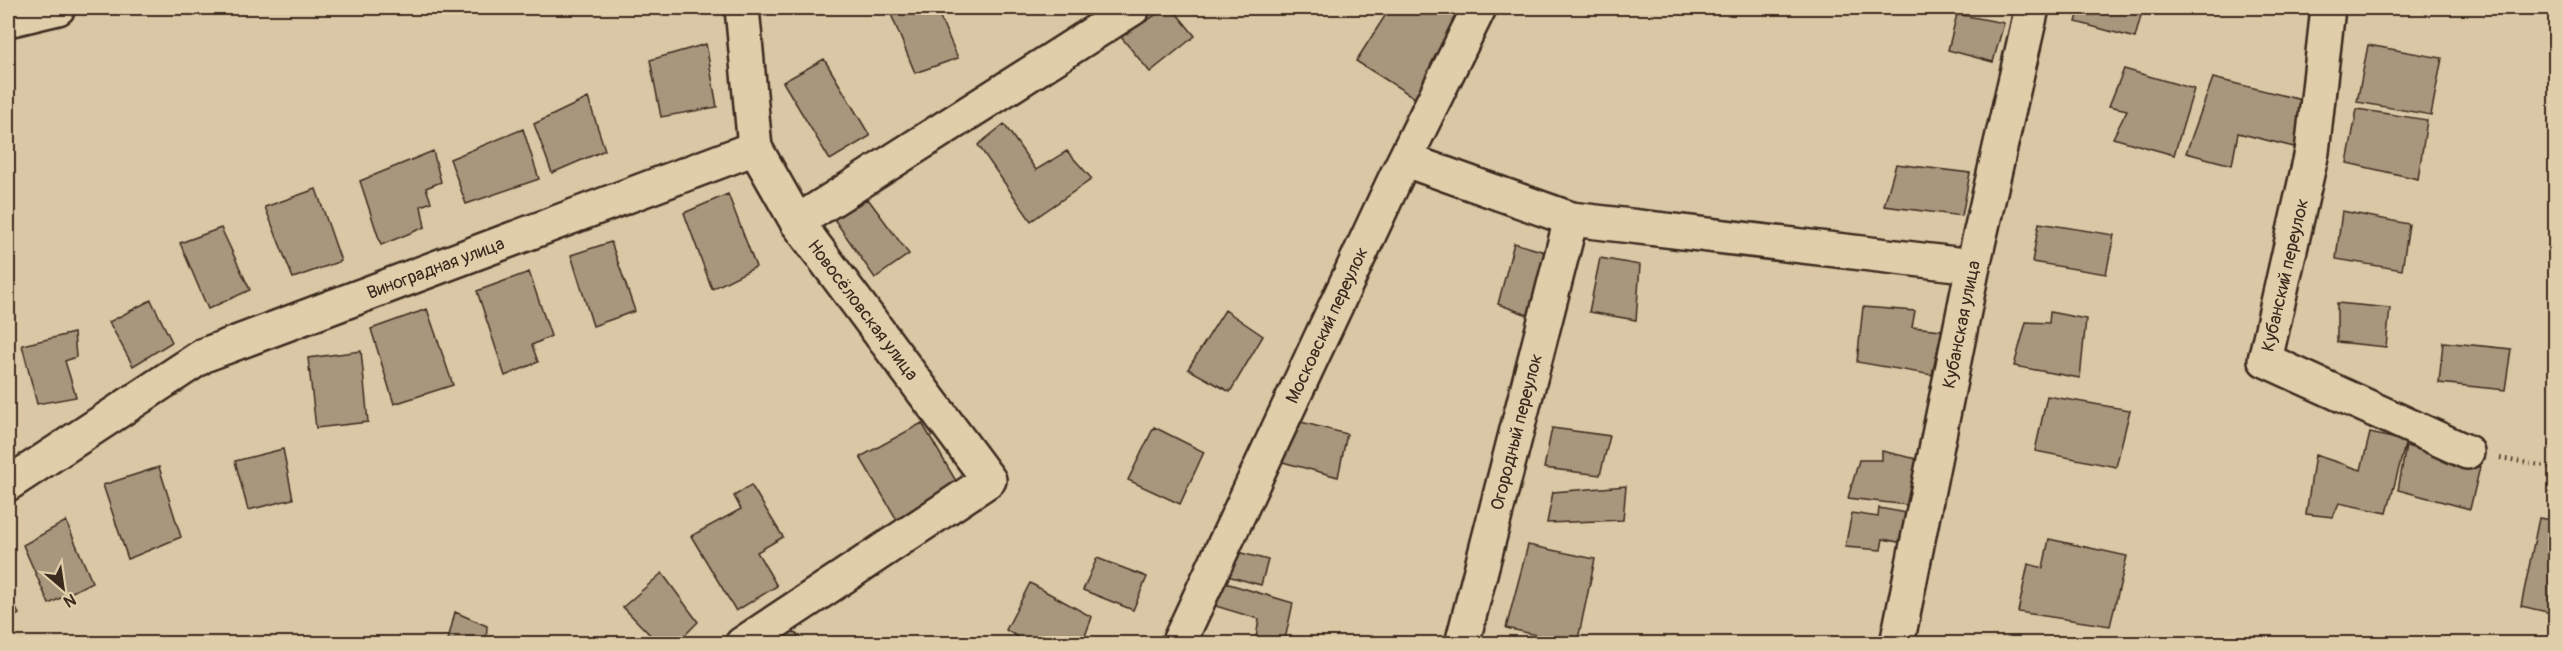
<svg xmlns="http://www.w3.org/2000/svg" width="2563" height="651" font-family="Pangolin,sans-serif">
	<rect width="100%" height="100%" fill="#d9c7a5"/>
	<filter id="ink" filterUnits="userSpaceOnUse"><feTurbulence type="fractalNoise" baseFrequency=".0167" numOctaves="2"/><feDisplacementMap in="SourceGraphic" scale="12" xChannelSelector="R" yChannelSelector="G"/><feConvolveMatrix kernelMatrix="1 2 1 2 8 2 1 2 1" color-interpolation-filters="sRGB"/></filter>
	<g filter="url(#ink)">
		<path fill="#a8977c" stroke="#3b2a1e" stroke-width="1.5" d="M895 8H936L958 58 915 73 889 9Z
			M1166 8H1172L1195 36 1150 72 1121 37Z
			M1390 8H1453L1467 16 1415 98 1356 61Z
			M2080 8H2143L2135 38 2076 22Z
			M1957 14 2004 23 1993 62 1948 50Z
			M706 44 717 107 661 117 650 60Z
			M2368 45 2442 58 2431 115 2357 102Z
			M824 59 870 136 830 160 783 82Z
			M2124 69 2194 89 2174 155 2113 138 2127 110 2109 106Z
			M2213 78 2306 101 2294 147 2238 133 2232 165 2186 153Z
			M588 98 605 150 552 173 534 124Z
			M2357 109 2427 120 2418 179 2347 163Z
			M1004 124 1036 170 1067 151 1092 179 1031 221 978 145Z
			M523 129 539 179 466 204 450 159Z
			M433 151 441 182 426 188 431 202 421 206 425 227 381 245 360 181Z
			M1896 164 1970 173 1962 216 1884 206Z
			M316 189 341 261 293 278 265 207Z
			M728 194 756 267 712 289 684 213Z
			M868 199 909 254 875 278 834 219Z
			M2342 211 2409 224 2402 270 2336 259Z
			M2039 223 2114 235 2106 274 2032 262Z
			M221 228 250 290 208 309 180 243Z
			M611 242 635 311 593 326 571 255Z
			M1514 243 1552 254 1536 318 1498 304Z
			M1600 258 1640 265 1636 320 1589 312Z
			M529 272 551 336 532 345 538 362 505 376 477 291Z
			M151 300 172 342 133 366 109 322Z
			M2337 303 2390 308 2386 347 2337 342Z
			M1863 307 1915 311 1912 327 1942 330 1932 375 1857 362Z
			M427 309 453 385 394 404 371 329Z
			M1225 310 1263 336 1230 392 1188 369Z
			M2050 312 2086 319 2080 378 2014 366 2026 322 2049 323Z
			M74 333 76 357 65 361 76 397 37 404 22 345Z
			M2443 342 2511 349 2505 390 2439 383Z
			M361 351 368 422 316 428 308 358Z
			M2047 396 2130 410 2116 467 2035 451Z
			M1278 416 1347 434 1338 477 1264 457Z
			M922 423 956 481 897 520 860 457Z
			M1154 427 1204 452 1180 504 1128 480Z
			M1552 428 1610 436 1600 475 1544 468Z
			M2370 433 2406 441 2387 513 2339 503 2333 517 2306 514 2315 455 2361 470Z
			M2406 446 2480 467 2470 509 2398 490Z
			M283 449 293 499 248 510 235 461Z
			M1882 451 1917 459 1907 505 1848 498 1859 460H1882Z
			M159 467 181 537 128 559 103 485Z
			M751 485 783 537 757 552 777 586 736 611 691 536 741 509 734 496Z
			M1626 486 1623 520 1547 523 1553 492Z
			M1879 508 1907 513 1903 543 1883 539 1881 550 1845 547 1852 513 1878 517Z
			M2539 518 2556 521V614L2521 606Z
			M66 521 92 582 49 604 23 545Z
			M2049 539 2127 556 2110 626 2018 612 2028 564 2043 568Z
			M1528 545 1595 559 1577 644 1506 628Z
			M1215 546 1268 560 1261 585 1209 571Z
			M1097 558 1147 577 1133 610 1083 590Z
			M662 573 698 622 676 644H659L623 607Z
			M1202 576 1293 603 1284 644H1255L1259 619 1199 601Z
			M1030 583 1092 617 1082 644H1030L1006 630Z
			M8 594 19 614 8 621Z
			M455 612 487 626 486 644H447Z
			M785 625 809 644H773Z
			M1184 636 1216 644H1179Z"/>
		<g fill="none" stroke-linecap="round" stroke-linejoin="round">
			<defs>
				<g id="minor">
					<path d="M742 8 755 148 797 222"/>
					<path d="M2328 8 2312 152 2265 360 2467 452"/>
					<path d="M8 20 58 8"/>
					<path d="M1406 160 1571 219 1973 266"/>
					<path id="s1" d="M8 484 204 355 755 148"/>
					<path d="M742 644 989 480 797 222 1133 8"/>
					<path id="s2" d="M1178 644 1395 179 1479 8"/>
					<path id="s3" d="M1462 644 1571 219"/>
					<path id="s4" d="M1897 644 1973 266 2032 8"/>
				</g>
			</defs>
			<use href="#minor" stroke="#3b2a1e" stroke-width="38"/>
			<path stroke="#3b2a1e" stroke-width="4" stroke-dasharray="1.5 4.5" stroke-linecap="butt" d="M2500 458 2556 468"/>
			<use href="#minor" stroke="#e0ceab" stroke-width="33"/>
		</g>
	</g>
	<g text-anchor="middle" stroke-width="4.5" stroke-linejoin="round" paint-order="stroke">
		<g font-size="18" fill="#3b2a1e" stroke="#e0ceab">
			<text dy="6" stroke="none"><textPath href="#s1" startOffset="482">Виноградная улица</textPath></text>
			<text transform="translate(2285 275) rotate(-77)" y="6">Кубанский переулок</text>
			<text transform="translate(863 310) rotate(53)" y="6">Новосёловская улица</text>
			<text dy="6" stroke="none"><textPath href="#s2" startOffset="352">Московский переулок</textPath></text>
			<text dy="6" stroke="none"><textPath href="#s4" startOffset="326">Кубанская улица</textPath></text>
			<text dy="6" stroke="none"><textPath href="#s3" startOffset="219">Огородный переулок</textPath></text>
		</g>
	</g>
	<rect width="2563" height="651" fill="none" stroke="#e0ceab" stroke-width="30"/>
	<rect x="15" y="15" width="2533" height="621" fill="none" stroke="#3b2a1e" stroke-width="2" filter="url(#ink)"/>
	<g transform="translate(63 588) rotate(151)" stroke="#e0ceab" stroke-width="4.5" paint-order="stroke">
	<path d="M0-4.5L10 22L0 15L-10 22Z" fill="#3b2a1e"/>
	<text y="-9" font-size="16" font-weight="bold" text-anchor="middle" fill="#3b2a1e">N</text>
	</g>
</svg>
